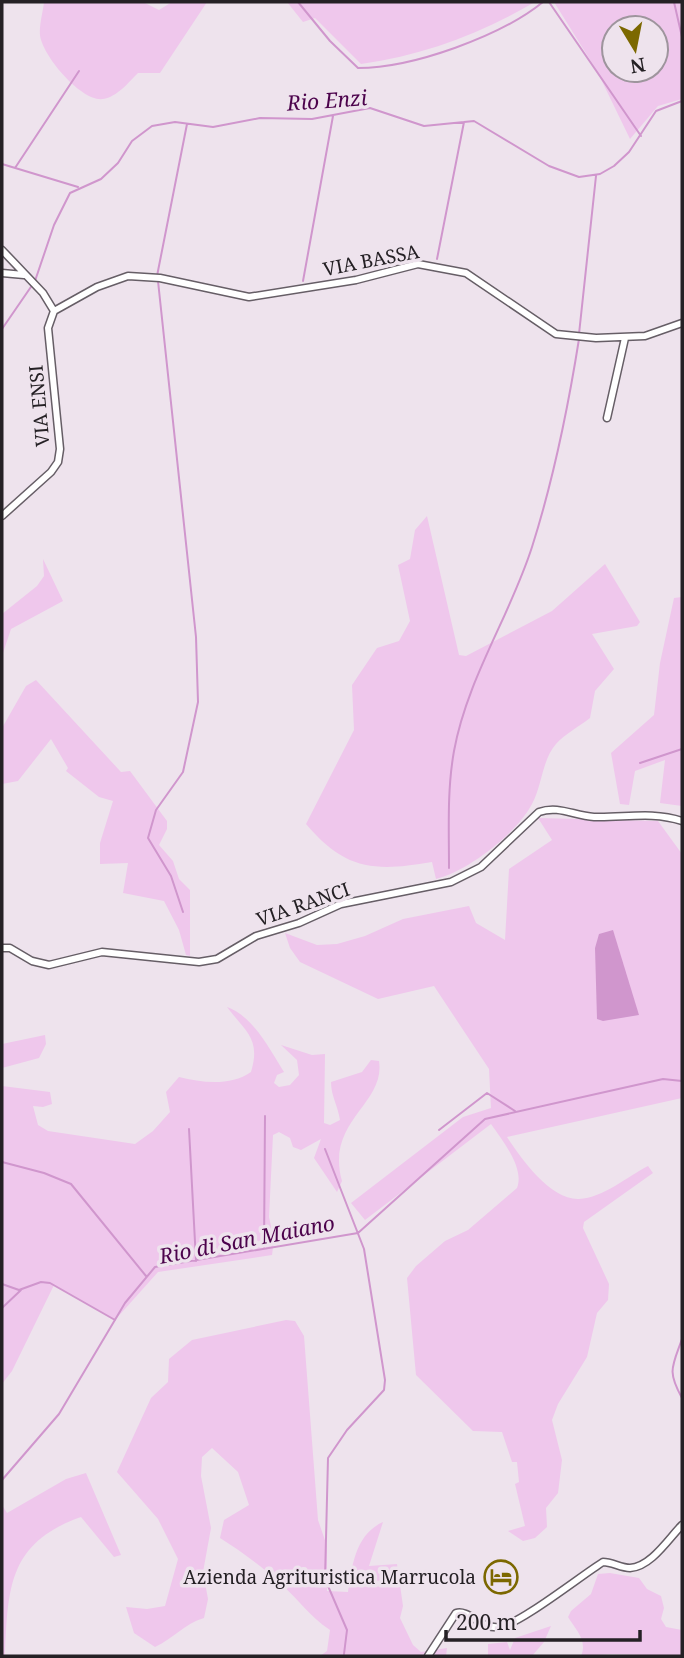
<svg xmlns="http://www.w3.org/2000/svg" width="684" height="1658" font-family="'Noto Serif',serif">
	<rect width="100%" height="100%" fill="#eee3ed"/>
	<path fill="#efc7ec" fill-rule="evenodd" d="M44 2H143L159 10 172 2H207L160 73H138C129 82 117 97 103 99 81 102 42 55 40 35 39 25 43 12 44 2Z
		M287 2H535C480 34 424 55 361 64L315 18 303 22Z
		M554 2H682V99L658 106 630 139 597 71ZM614 28H656V70H614Z
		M427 516 459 655 466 656 552 611 605 564 640 622 637 626 592 634 614 669 595 691 590 718C580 726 565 734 556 744 542 760 542 786 532 804 517 833 468 871 436 879L432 862C374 872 345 870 306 824L354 730 352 685 377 648 399 641 410 621 398 565 410 559 415 530Z
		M43 559 63 601 11 629 2 656V614L37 586 44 576Z
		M682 597V806L660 803 665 760 635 771 629 805 620 804 611 753 654 715 660 663 674 598Z
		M36 680 121 772 130 771 167 821V829L159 845 173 861 179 879 190 890V956L186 955 179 930 164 901 123 893 128 863 100 864V843L113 801 99 797 66 771 68 768 51 739 18 781 2 784V728L26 686Z
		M538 818 658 821 682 854V1098L507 1137C521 1158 550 1200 579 1199 603 1198 628 1176 648 1166L653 1173 584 1222 583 1228 609 1284 608 1300 597 1313 587 1357 558 1404 552 1420 562 1460 558 1493 546 1508 547 1527 535 1538 523 1541 508 1531 525 1526 515 1484 519 1482 517 1462H512L502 1432 473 1431 416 1375 407 1278 416 1266 445 1241 468 1230 517 1188C525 1168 502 1140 491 1124L365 1220 351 1203 463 1117 491 1108 489 1069 434 986 378 999 300 962 290 948 285 933 317 945 337 944 365 936 403 919 469 906 476 923 505 940 509 869 552 840Z
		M227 1007C253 1016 270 1050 284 1072L277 1075 274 1083 279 1087 290 1085 299 1075 297 1060 281 1045 312 1055 325 1054 324 1123 330 1125 340 1120C338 1106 331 1096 331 1082L362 1072 371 1060 379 1061C386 1104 325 1121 342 1181L337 1192 314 1158 321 1139 301 1150 293 1147 290 1138 279 1132 273 1135 269 1217 274 1240 272 1255 158 1272 115 1320 54 1285 12 1371 2 1384V1086L50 1092 52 1104 43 1107 33 1106 38 1125 48 1131 135 1144 153 1131 170 1112 166 1092 179 1077C203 1083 231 1086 251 1072 261 1039 246 1032 227 1007Z
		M45 1035 46 1044 39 1058 2 1068V1044Z
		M286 1320 295 1321 304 1336 318 1520 327 1546V1591L348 1592C352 1565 356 1534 383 1522L369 1566 397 1564 403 1606 400 1618 413 1645 421 1652 447 1648 446 1656H320L327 1651 330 1630C309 1616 300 1601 282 1585 263 1567 242 1552 220 1538L224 1520 249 1505 238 1472 212 1448 202 1457 201 1476 211 1528 203 1572 208 1599 204 1618C184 1624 174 1638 155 1647L134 1633 126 1607 147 1609 165 1606 178 1559 158 1519 117 1472 151 1398 168 1382 169 1359 192 1340Z
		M86 1473 121 1555 114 1557 81 1517C8 1543 8 1588 5 1656H2V1505L7 1513 66 1479Z
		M610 1573 639 1578 647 1589 661 1596 664 1608 661 1619 666 1627 682 1630V1656L612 1654 581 1656C588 1640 575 1629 568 1617L571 1611 591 1594 598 1574Z
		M551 1626 544 1642 532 1656H488V1644L507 1642 510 1650 515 1638Z"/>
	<path fill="#d096cd" d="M613 930 639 1015 603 1021 597 1019 595 948 599 934Z"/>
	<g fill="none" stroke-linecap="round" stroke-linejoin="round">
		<path stroke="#d096cd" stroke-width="2" d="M298 2 330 41 358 68C413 68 501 36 543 2
			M549 2 641 136
			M674 2 682 37
			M2 164 78 187
			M15 168 79 71
			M437 259 464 122
			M157 276 187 124
			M158 281 196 637 198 702 183 772 156 810 148 838 171 876 183 912
			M303 281 333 116
			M2 329 35 281 54 225 70 193 101 179 118 163 132 141 152 126 175 122 213 127 260 118 312 119 370 108 424 126 474 121 549 166 579 177 600 174 614 166 629 152 656 111 682 101
			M579 334 596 176
			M640 763 682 749
			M449 868C449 829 447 790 454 751 467 679 510 616 532 547 553 481 568 408 579 339
			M189 1129 196 1261
			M439 1130 487 1093 515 1111
			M325 1149 364 1249 385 1380 384 1390 347 1430 328 1458 325 1579 347 1630 344 1654
			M2 1162 44 1173 71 1184 146 1276
			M264 1248 265 1116
			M2 1284 19 1290 41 1282 50 1283 115 1320
			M2 1308 21 1290
			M682 1339C672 1367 667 1371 682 1398
			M2 1480 59 1414 125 1303 155 1267 358 1233 485 1119 663 1079 682 1081"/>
		<defs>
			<path id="street" d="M2 250 43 293 54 311
				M2 273 24 275
				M54 311 97 287 128 276 160 278 249 297 356 280 418 264 466 273 556 334 596 338 645 336 682 323
				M607 418 625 338
				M2 516 51 472 58 462 60 449 48 328 54 311
				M2 948H10L32 961 49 965 102 952 199 962 217 959 256 936 299 923 341 904 451 882 481 867 539 812C559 805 574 816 594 817 624 818 652 811 682 821
				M428 1656 456 1613C469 1609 481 1630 500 1627 520 1624 582 1575 603 1562 612 1562 621 1568 630 1568 651 1567 669 1538 682 1525"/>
		</defs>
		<use href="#street" stroke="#665e66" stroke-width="9"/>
		<use href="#street" stroke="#fff" stroke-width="6"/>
	</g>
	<defs>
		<symbol id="hotel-ring" viewBox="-11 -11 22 22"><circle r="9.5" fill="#eee3ed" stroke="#7c6800" stroke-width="1.5"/><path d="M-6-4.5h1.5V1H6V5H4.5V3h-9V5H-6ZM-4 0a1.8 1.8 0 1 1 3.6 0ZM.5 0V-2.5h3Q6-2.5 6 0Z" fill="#7c6800"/></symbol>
	</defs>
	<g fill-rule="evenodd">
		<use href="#hotel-ring" x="482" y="1558" width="38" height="38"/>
	</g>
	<g text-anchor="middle" stroke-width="7" stroke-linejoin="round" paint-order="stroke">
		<g font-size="19" fill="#252125" stroke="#eee3ed">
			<text transform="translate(371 260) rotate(-11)" y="7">VIA BASSA</text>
			<text transform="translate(39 406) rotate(-95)" y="7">VIA ENSI</text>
			<text transform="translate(303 904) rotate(-19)" y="7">VIA RANCI</text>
		</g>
		<g font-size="19" fill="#252125" stroke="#eee3ed" text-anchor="end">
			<text x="476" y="1584">Azienda Agrituristica Marrucola</text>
		</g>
		<g font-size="21" font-style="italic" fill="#4c034c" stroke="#eee3ed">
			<text transform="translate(327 101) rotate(-4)" y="7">Rio Enzi</text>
			<text transform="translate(247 1240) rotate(-11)" y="7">Rio di San Maiano</text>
		</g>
	</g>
	<rect width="684" height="1658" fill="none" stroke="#252125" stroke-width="7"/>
	<g transform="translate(635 49) rotate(170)"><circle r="33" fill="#eee3ed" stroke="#9e959d" stroke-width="2"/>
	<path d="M0-5L12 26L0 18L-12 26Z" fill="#7c6800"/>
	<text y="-10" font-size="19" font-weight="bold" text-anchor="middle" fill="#252125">N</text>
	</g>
	<path d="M446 1630v10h194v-10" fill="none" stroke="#252125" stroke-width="3.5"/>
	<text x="456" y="1630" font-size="21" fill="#252125" stroke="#eee3ed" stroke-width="5" paint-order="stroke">200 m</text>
</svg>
